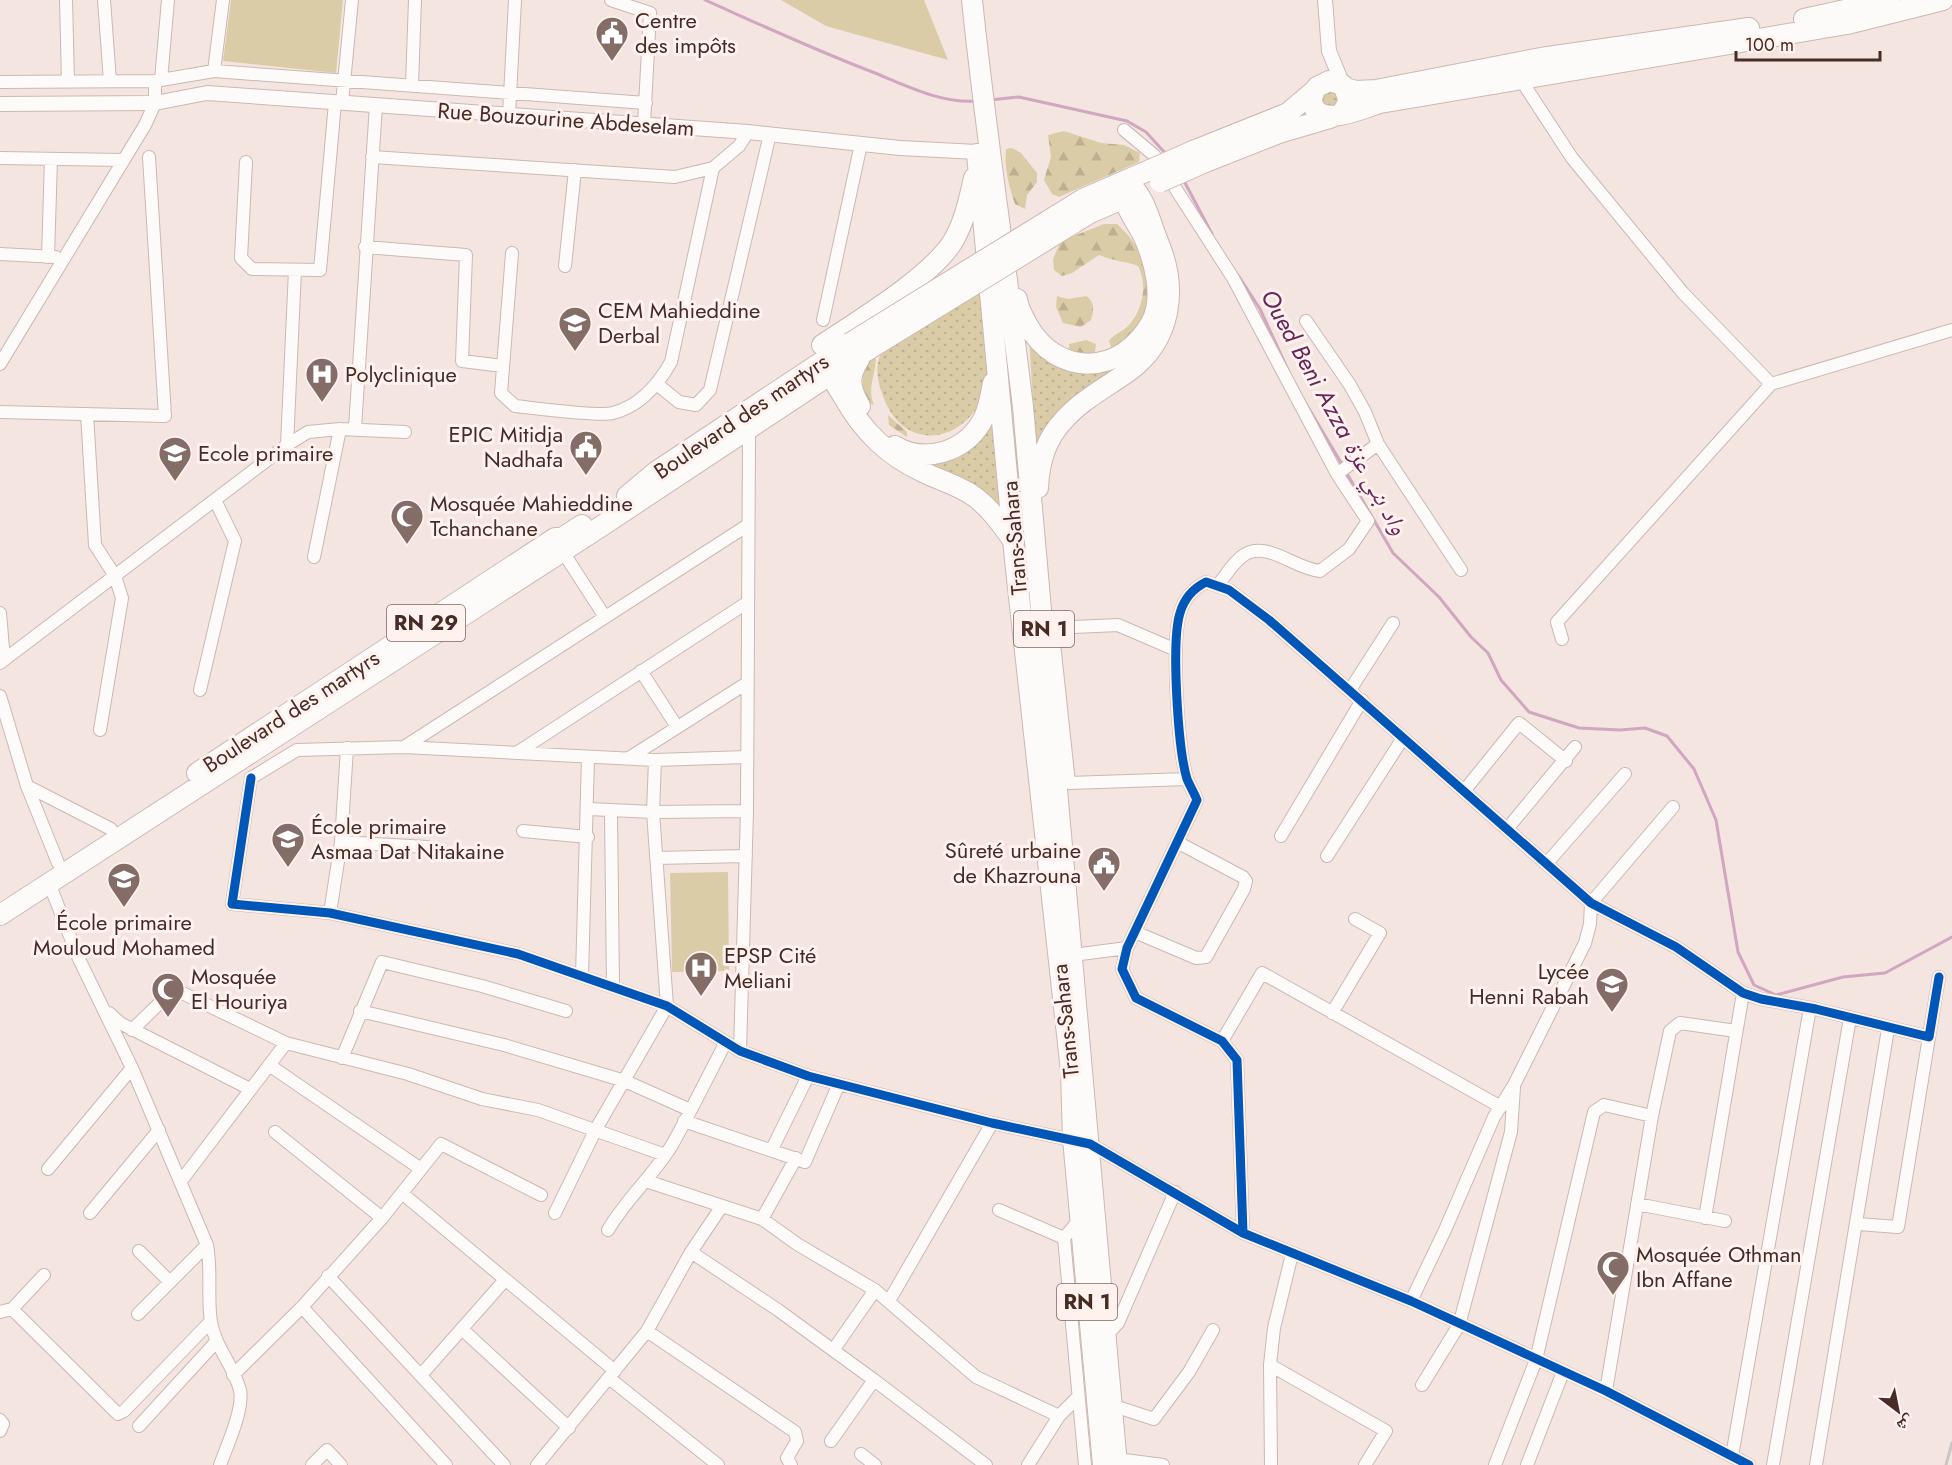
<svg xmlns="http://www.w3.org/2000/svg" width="1952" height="1465" font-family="Jost,'Noto Naskh Arabic',sans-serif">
	<defs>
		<pattern id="forest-firs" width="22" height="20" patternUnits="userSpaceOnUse" patternTransform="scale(1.5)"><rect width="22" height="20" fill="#dbcca8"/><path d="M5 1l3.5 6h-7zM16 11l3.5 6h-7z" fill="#bdaf90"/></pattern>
		<pattern id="park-dots" width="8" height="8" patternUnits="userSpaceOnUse" patternTransform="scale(1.5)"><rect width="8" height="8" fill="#dbcca8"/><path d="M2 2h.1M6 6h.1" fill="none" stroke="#bdaf90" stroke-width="1.8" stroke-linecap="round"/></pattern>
	</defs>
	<rect width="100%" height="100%" fill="#f4e5e0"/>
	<path fill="#dbcca8" d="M231 0H343L336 73 223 61Z
		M781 0H924L948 60 826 26Z
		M728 872 729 971 672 972 670 873Z"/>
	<path fill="url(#forest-firs)" d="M1064 131 1101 143 1124 145 1140 153 1139 162 1059 197 1052 194 1044 180 1051 157 1048 135Z
		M1012 148 1021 153 1037 173V182L1027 195 1025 209 1015 204C1009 186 1004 168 1006 149Z
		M1104 224H1117C1138 243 1147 261 1149 289 1149 295 1151 303 1150 308 1144 326 1127 339 1112 349L1109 341C1114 334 1122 332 1128 326 1143 311 1148 284 1138 266 1125 261 1113 261 1099 255L1072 273 1062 276 1054 270 1053 259 1061 241Z
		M1057 296 1068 299 1086 296C1095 302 1094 310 1091 320L1081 327 1063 323 1056 307Z
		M1086 340 1096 344 1095 352 1088 355 1069 353V344Z
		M873 358 876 359C875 376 867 389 874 405L866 402C862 388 859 367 873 358Z
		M888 415 907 432V437L889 425Z"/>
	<path fill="url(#park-dots)" d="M1331 89 1340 96 1337 107 1322 106 1321 94Z
		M981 291C985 319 992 348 988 377 979 441 903 461 882 393 877 380 875 366 881 353Z
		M1157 329 1036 454 1029 336 1070 366Z
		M992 421 1009 520 973 484 910 454 928 458Z"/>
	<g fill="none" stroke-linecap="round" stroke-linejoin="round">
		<path stroke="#d0a6c0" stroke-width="3" d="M705 0C761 25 817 51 875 73 906 86 943 104 977 101
			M990 100 1019 97 1127 121 1146 132 1166 154
			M1183 179 1212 234
			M1238 275 1260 309 1288 370
			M1305 402 1343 466
			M1346 472 1393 553 1439 597 1471 637 1488 653 1501 680 1529 712 1579 728 1620 730 1645 728 1667 736 1694 769 1716 820 1738 952 1754 985 1776 995 1843 977 1885 973 1952 937"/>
		<defs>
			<path id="minor" d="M66 0 68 82
				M104 0 110 81
				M611 0 650 13 644 124
				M214 71 223 0
				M161 80 168 0
				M1521 80 1572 158 1683 293 1771 384 1557 622 1562 639
				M0 82 155 81 214 71 646 103
				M412 85 415 0
				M342 103 352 0
				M509 115 515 0
				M1124 130 1154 155 1233 278 1337 474 1368 521 1349 549 1320 571C1295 569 1267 540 1244 555 1234 561 1226 575 1219 584
				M372 157 675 177 713 168
				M0 158 124 160
				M246 162 241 258 252 269 320 270 335 103
				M365 247 466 255 462 361 503 366
				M512 253 501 393 515 406C534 408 599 417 613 413 640 406 658 385 671 362L713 168 739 146 748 132
				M0 254 56 257
				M48 257 51 159
				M565 266 575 170
				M823 320 861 144
				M1306 321 1350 385 1365 412 1378 444 1461 570
				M0 364 145 125 155 103V81
				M1771 384 1952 330
				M658 385 679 402 696 405 710 390 770 134
				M0 412 165 416 149 157
				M87 414 95 545 115 576 122 598 100 730
				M355 428 376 105
				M287 445 295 270
				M1337 474 1378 444
				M563 552 605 617
				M314 557 340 429
				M0 613 4 660
				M1052 628 1118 625 1176 650
				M1053 634 1069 783 1187 779
				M0 663 287 445 308 432 340 429 405 432
				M641 671 677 727
				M200 690 235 541 215 500
				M1350 690 1393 623
				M0 696 27 786 58 863
				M404 747 748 525
				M518 752 748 602
				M629 758 747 683
				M655 760 653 812 747 811
				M251 778 232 904 330 913 518 954 667 1006 740 1051 808 1076 992 1123 1090 1144 1243 1233 1411 1301 1606 1391 1749 1465
				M251 778 297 750 404 747 655 760 747 757
				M27 786 111 829
				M1464 791 1519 723 1566 761
				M611 810 613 987
				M1507 829 1575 747
				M523 831 588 837
				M1281 836 1362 700
				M341 842 427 847
				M1327 856 1403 738
				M656 858 746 856
				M1547 863 1625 774
				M49 883 79 959 132 1068 207 1245C212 1270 207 1297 211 1322 215 1347 234 1366 240 1390 244 1409 227 1446 220 1465
				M330 913 341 842 347 748
				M1135 932 1196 958 1206 957 1244 889 1246 881 1243 877 1177 842
				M1073 955 1127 948
				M582 976 588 758
				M360 1011 504 1045 625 1081 690 1110
				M109 1013 120 1023 250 1089
				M1332 1013 1380 933 1355 919
				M132 1030 174 989 286 1043 408 1074 482 1099 538 1110 665 1155
				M1222 1041 1262 973 1501 1107
				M740 1051 747 811 749 438 747 429
				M342 1058 382 962 482 986 566 1011
				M269 1065 421 1169
				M684 1121 805 1162 838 1086
				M275 1132 382 1218
				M772 1149 808 1076
				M48 1169 132 1068
				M181 1181 286 1043
				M646 1181 762 1219 797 1244 875 1290 976 1377 1059 1416
				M403 1194 615 1371
				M1637 1204 1725 1221
				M999 1210 1064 1238
				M90 1213 159 1130
				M555 1213 596 1129 667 1006 653 812 589 809
				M1705 1218 1743 993
				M762 1219 796 1158
				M1080 1219 1064 1238 1085 1465
				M1858 1224 1898 1227 1929 1037
				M608 1230C626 1199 653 1176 672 1145 691 1111 708 1076 726 1042
				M1243 1233 1237 1060 1222 1041 1136 998 1122 969 1127 948 1197 800C1194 793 1190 786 1187 779 1178 749 1171 642 1180 613 1184 599 1194 588 1206 582L1229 590 1269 620 1591 903 1676 947 1743 993 1761 999 1816 1009 1929 1037 1939 977
				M139 1251 170 1282
				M691 1252 778 1310 874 1380
				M328 1276 504 1465
				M889 1301 992 1123
				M1411 1301 1445 1230 1494 1117 1514 1085 1585 943 1590 924 1591 903 1673 807
				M302 1307 446 1465
				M12 1309 44 1275
				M0 1312 12 1309 118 1414 124 1411 211 1321
				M138 1314 207 1245
				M463 1330 569 1428
				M647 1331 795 1432 797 1441 787 1458 791 1465
				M1105 1337 1118 1323 1175 1192
				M834 1349 875 1290
				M1270 1365 1386 1431 1365 1465
				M233 1375 302 1307 382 1218 441 1144 541 1195
				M421 1375 504 1281
				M609 1378 718 1465
				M1422 1385 1459 1325 1511 1132 1514 1087
				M1606 1391 1652 1116 1670 1031 1680 1023 1736 1031
				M1111 1405 1154 1419 1189 1372 1213 1330
				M0 1420 3 1424 0 1431
				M139 1426 216 1342
				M831 1441 874 1380 986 1465
				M861 1454 875 1465
				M1732 1456 1810 1008
				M1117 1459 1163 1465
				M312 1465 327 1450 341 1465
				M537 1465 647 1331 691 1252 722 1206
				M1028 1465 1059 1416 1078 1397
				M1271 1465 1270 1365 1274 1328 1292 1254
				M1495 1465 1536 1360 1594 1112 1604 1105 1652 1116
				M1527 1465 1563 1372
				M1773 1465 1850 1018
				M1816 1465 1888 1029"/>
			<path id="tertiary" d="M1325 0 1329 51 1343 85
				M0 104 155 103 207 93 748 132 900 148 977 152"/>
			<path id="trunk" d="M972 0C986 136 1007 271 1023 407L1117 1465
				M1804 19 1890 0
				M1345 88 1356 91 1376 90 1541 58 1749 28
				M1342 113 1349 101 1343 85 1329 81 1317 87C1313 92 1311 98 1313 105 1321 128 1363 108 1380 103L1847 24 1943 0
				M1193 151 1288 113 1314 91
				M977 154 1015 560 1071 1071 1073 1139 1103 1465
				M1203 163 1279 133 1330 118
				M1083 199 1152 169
				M1090 213 1134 194
				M1017 299C1018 308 1023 316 1027 324 1057 378 1121 376 1151 323 1165 298 1154 259 1143 235 1137 224 1127 210 1124 198 1123 193 1125 185 1126 180
				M822 345C858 321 929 278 952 243 964 224 969 200 974 178
				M832 363C828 375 837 386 843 396 863 432 888 456 925 473 942 481 960 486 975 497 991 509 1002 525 1014 542
				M860 406C847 384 849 374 863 353
				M895 446C925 464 963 452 981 423 989 411 990 397 993 383
				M1038 488C1039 463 1046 439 1063 421 1081 400 1107 387 1129 371 1171 340 1178 290 1159 244 1149 220 1146 197 1126 180
				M627 496 657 471 850 343
				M197 773 555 538H562L582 525
				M0 915 597 529 863 353"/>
		</defs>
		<use href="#minor" stroke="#cbb8b2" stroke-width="14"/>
		<use href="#tertiary" stroke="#cbb8b2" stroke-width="16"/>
		<use href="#trunk" stroke="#cbb8b2" stroke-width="22"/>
		<use href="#minor" stroke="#fdfbfa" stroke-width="12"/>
		<use href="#tertiary" stroke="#fdfbfa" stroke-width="14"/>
		<use href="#trunk" stroke="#fdfbfa" stroke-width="20"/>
		<path stroke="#cbc6c5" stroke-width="3" d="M1946 1465 1952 1443"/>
		<defs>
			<path id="trunk-bridge" d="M1152 169 1193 151
				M1160 182 1203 163
				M850 343 1083 199
				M863 353 1090 213"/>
		</defs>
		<use href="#trunk-bridge" stroke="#cbb8b2" stroke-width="22" stroke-linecap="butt"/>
		<use href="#trunk-bridge" stroke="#fdfbfa" stroke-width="20"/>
		<defs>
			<path id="cycleway" d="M251 778 232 904 330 913 518 954 667 1006 740 1051 808 1076 992 1123 1090 1144 1243 1233 1411 1301 1606 1391 1749 1465
				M1243 1233 1237 1060 1222 1041 1136 998 1122 969 1127 948 1197 800C1194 793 1190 786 1187 779 1178 749 1171 642 1180 613 1184 599 1194 588 1206 582L1229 590 1269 620 1591 903 1676 947 1743 993 1761 999 1816 1009 1929 1037 1939 977"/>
		</defs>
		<use href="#cycleway" stroke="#fff1ed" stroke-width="13"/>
		<use href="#cycleway" stroke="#0057b8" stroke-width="9"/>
	</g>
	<defs>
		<symbol id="civic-pin" viewBox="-11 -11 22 30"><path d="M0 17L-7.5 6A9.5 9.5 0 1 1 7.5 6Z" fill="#836d66" stroke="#fff1ed"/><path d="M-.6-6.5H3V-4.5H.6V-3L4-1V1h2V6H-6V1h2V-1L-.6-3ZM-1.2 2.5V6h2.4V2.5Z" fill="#fff"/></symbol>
		<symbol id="school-pin" viewBox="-11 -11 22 30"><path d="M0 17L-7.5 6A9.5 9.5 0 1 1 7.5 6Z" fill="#836d66" stroke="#fff1ed"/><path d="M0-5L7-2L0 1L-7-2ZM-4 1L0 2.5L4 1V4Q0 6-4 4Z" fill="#fff"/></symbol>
		<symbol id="hospital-pin" viewBox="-11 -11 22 30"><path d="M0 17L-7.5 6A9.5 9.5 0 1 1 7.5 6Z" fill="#836d66" stroke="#fff1ed"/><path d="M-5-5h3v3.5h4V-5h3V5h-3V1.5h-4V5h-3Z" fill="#fff"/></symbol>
		<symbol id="mosque-pin" viewBox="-11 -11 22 30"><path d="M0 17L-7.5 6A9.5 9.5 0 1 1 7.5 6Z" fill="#836d66" stroke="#fff1ed"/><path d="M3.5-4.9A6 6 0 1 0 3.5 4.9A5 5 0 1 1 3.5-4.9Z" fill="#fff"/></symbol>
	</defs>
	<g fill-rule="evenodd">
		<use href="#civic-pin" x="593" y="14" width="38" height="52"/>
		<use href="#school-pin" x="556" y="304" width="38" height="52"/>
		<use href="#hospital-pin" x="303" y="355" width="38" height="52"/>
		<use href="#civic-pin" x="567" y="428" width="38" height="52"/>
		<use href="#school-pin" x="156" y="434" width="38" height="52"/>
		<use href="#mosque-pin" x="388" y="497" width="38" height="52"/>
		<use href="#school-pin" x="269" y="820" width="38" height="52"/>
		<use href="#civic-pin" x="1085" y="844" width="38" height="52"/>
		<use href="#school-pin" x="105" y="860" width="38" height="52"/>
		<use href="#hospital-pin" x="682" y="949" width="38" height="52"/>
		<use href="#school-pin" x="1593" y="965" width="38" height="52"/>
		<use href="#mosque-pin" x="149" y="970" width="38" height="52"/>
		<use href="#mosque-pin" x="1594" y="1248" width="38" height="52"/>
	</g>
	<g text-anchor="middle" stroke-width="6" stroke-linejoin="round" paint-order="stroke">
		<g fill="#fff1ed" stroke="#7e6761" stroke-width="1.5">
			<rect x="387" y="605" width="78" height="36" rx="4.5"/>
			<rect x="1014" y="611" width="60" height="36" rx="4.5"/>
			<rect x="1057" y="1284" width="60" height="36" rx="4.5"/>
		</g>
		<g font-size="21" font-weight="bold" fill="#462c25">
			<text x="426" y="630">RN 29</text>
			<text x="1044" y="636">RN 1</text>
			<text x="1087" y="1309">RN 1</text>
		</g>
		<g font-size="22" fill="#462c25" stroke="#fff1ed" text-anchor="start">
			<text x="635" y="28">Centre<tspan x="635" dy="25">des impôts</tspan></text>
			<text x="598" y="318">CEM Mahieddine<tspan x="598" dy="25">Derbal</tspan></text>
			<text x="345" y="382">Polyclinique</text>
			<text x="563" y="442" text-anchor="end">EPIC Mitidja<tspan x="563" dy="25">Nadhafa</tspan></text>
			<text x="198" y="461">Ecole primaire</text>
			<text x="430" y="511">Mosquée Mahieddine<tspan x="430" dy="25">Tchanchane</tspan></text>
			<text x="311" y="834">École primaire<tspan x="311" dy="25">Asmaa Dat Nitakaine</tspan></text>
			<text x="1081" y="858" text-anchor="end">Sûreté urbaine<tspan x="1081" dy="25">de Khazrouna</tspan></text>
			<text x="124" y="930" text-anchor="middle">École primaire<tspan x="124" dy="25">Mouloud Mohamed</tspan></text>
			<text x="724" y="963">EPSP Cité<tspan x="724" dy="25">Meliani</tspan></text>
			<text x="1589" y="979" text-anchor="end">Lycée<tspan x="1589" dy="25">Henni Rabah</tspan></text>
			<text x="191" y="984">Mosquée<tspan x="191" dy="25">El Houriya</tspan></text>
			<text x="1636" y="1262">Mosquée Othman<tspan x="1636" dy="25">Ibn Affane</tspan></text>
		</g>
		<g font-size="22" fill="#462c25" stroke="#fff1ed">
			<text transform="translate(566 119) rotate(4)" y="8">Rue Bouzourine Abdeselam</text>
			<text transform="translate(741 416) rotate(-34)" y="8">Boulevard des martyrs</text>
			<text transform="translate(1014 538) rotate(-95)" y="8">Trans-Sahara</text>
			<text transform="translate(291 711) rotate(-33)" y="8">Boulevard des martyrs</text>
			<text transform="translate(1065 1021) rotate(-96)" y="8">Trans-Sahara</text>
		</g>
		<g font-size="24" font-style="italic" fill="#66265a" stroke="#fff1ed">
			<text transform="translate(1334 412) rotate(61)" y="8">Oued Beni Azza واد بني عزة</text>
		</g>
	</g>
	<g transform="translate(1898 1411) rotate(148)" stroke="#fff1ed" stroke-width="4.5" paint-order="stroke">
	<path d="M0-4.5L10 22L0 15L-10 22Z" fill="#462c25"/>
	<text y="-9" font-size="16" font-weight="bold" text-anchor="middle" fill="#462c25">ش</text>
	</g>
	<path d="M1736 51v9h144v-9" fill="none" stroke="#462c25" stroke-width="3"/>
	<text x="1745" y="51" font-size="18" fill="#462c25" stroke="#fff1ed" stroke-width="4.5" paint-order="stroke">100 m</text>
</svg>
